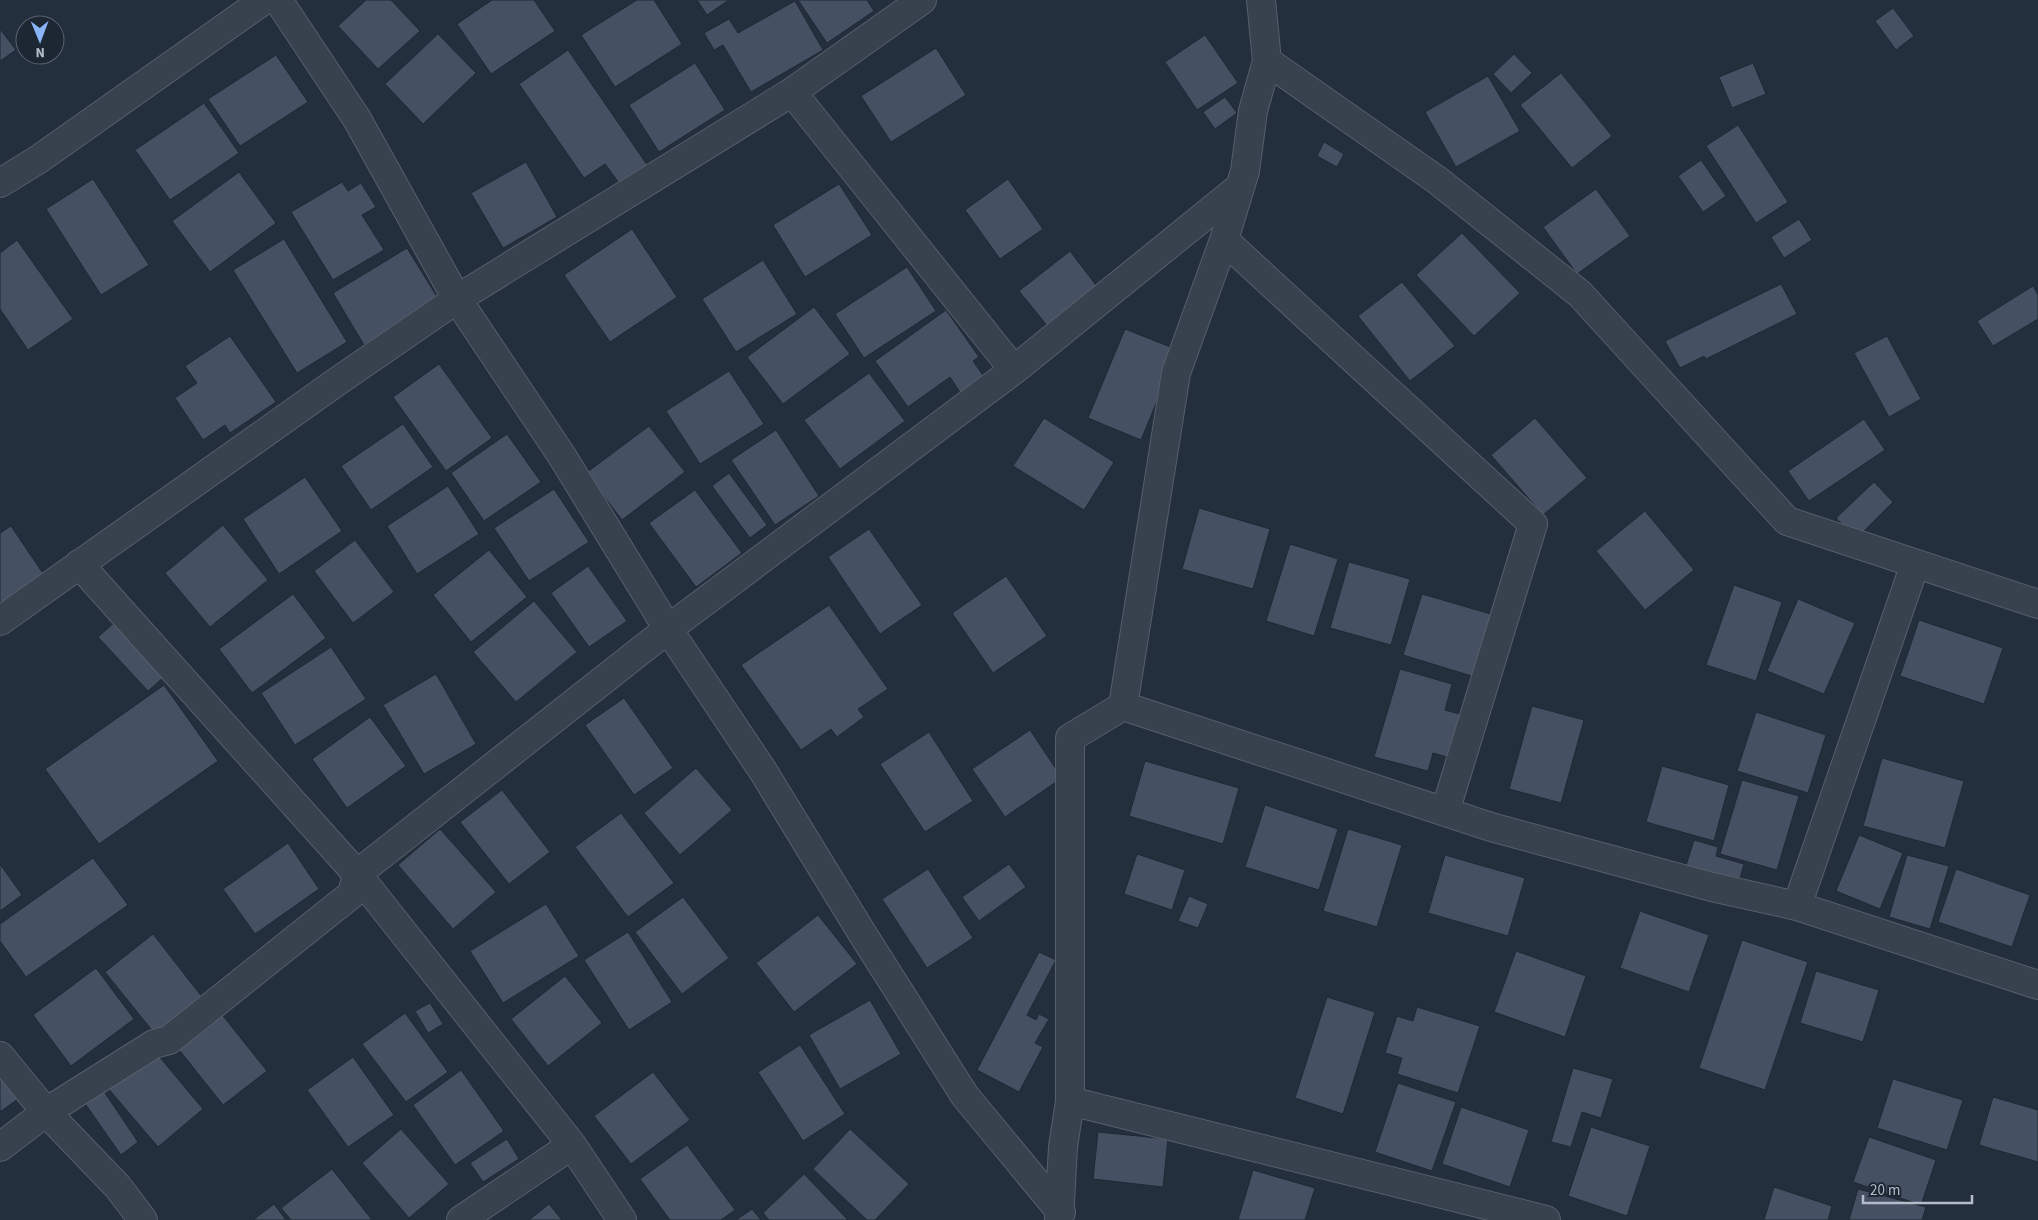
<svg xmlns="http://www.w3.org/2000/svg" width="2038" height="1220" font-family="'Source Sans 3',sans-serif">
	<rect width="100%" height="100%" fill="#242f3e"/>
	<path fill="#455162" stroke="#1f2835" d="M366 0H391L420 31 378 69 338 26Z
		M492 0H534L555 31 491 74 457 24Z
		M637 0H654L682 44 615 87 581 35Z
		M697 0H729L707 15Z
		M798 0H867L874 11 827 43Z
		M795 1 823 50 751 92 723 45 714 50 704 33 729 19 738 33Z
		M1893 8 1914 36 1896 50 1875 21Z
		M0 29 16 50 0 61Z
		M438 34 476 73 423 124 385 84Z
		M1205 35 1238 83 1197 110 1165 62Z
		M936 48 966 95 891 142 861 96Z
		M568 50 650 169 622 187 605 164 584 178 519 84Z
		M1514 54 1532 73 1511 93 1493 74Z
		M276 55 308 102 240 146 208 99Z
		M695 63 725 110 659 152 629 105Z
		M1753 63 1766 94 1732 108 1719 77Z
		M1561 73 1612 136 1572 168 1520 105Z
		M1488 76 1520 131 1456 167 1425 112Z
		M1225 97 1237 113 1215 129 1203 112Z
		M204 103 239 153 170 200 135 150Z
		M1738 125 1788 202 1756 223 1706 146Z
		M1324 142 1344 154 1337 167 1317 156Z
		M1701 160 1726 196 1703 212 1678 176Z
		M526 162 557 217 503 248 471 193Z
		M239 172 276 223 210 272 172 221Z
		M93 179 149 265 101 295 46 209Z
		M1008 179 1043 229 1000 259 965 210Z
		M342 182 348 191 361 183 376 207 362 215 384 250 333 280 291 212Z
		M839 184 872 235 805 277 773 225Z
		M1596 189 1630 236 1577 274 1543 227Z
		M1799 219 1812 240 1784 258 1771 237Z
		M632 229 677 297 610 342 564 275Z
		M1462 233 1520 293 1474 336 1416 275Z
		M284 239 347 342 297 373 233 270Z
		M17 240 73 319 28 350 0 309V253Z
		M407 248 439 300 364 345 333 293Z
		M1070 251 1099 289 1049 328 1019 291Z
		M763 260 797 314 736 352 702 299Z
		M907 267 936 311 864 358 835 314Z
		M1402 282 1455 346 1410 381 1358 316Z
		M1781 284 1797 314 1706 359 1704 356 1680 368 1665 341Z
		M2033 286 2038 295V319L1993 346 1977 321Z
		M814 307 850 354 783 404 747 357Z
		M946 310 979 357 973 361 984 377 961 394 950 377 908 407 875 361Z
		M1125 329 1178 350 1141 440 1088 418Z
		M230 336 276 402 230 433 225 425 203 440 175 398 197 383 185 366Z
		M1887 336 1921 399 1889 417 1854 353Z
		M439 364 492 438 446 471 393 397Z
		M729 371 764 424 700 464 666 411Z
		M869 373 905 421 840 469 804 420Z
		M1044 418 1114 462 1084 510 1013 466Z
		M1535 418 1587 478 1543 515 1491 455Z
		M1864 419 1885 450 1809 501 1788 471Z
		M403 424 433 467 371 510 341 466Z
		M649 426 685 472 622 520 586 473Z
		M776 430 819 496 775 525 731 460Z
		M507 434 541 482 484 521 451 473Z
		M729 473 767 525 750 538 712 486Z
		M305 477 342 531 279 574 243 519Z
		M1874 482 1893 502 1856 539 1836 518Z
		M448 486 479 534 417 574 387 526Z
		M554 489 589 542 529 581 494 528Z
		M695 490 742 553 696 587 649 523Z
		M1199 508 1270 529 1253 589 1182 569Z
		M1645 511 1694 570 1645 610 1596 551Z
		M223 525 268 580 210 627 165 573Z
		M11 526 44 575 0 605V533Z
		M869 529 922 605 880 634 828 557Z
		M355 540 394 592 353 623 314 571Z
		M1290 544 1338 559 1314 636 1266 621Z
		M489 550 527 597 471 642 433 595Z
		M1349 562 1410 579 1391 645 1330 628Z
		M588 566 627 621 589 647 551 593Z
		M1006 576 1047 636 993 673 952 613Z
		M1734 585 1782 602 1756 681 1706 665Z
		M293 594 326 638 252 693 219 649Z
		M1422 594 1494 615 1475 677 1403 655Z
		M1798 599 1855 623 1824 694 1767 671Z
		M534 601 577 652 516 702 473 652Z
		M829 605 888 689 858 709 864 717 837 737 831 729 801 750 741 665Z
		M1919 620 2003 648 1984 704 1900 676Z
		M115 622 165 676 148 691 98 637Z
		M331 647 366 699 295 745 261 693Z
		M1400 669 1452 684 1445 710 1467 716 1454 759 1433 753 1428 771 1374 757Z
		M436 674 476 744 424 774 383 705Z
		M164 685 218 761 99 844 45 769Z
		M624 698 673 768 634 795 585 725Z
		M1532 706 1584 720 1561 803 1509 789Z
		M1756 712 1826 735 1808 793 1737 771Z
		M370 717 406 766 347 808 312 759Z
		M1030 730 1062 778 1005 817 972 769Z
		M929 732 973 801 925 832 880 764Z
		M1882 758 1964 781 1945 848 1863 826Z
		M1145 761 1239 788 1223 844 1129 816Z
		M1662 766 1729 785 1714 841 1646 822Z
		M696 768 732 810 680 855 644 813Z
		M1742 780 1799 796 1777 870 1720 854Z
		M502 790 550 852 509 884 460 822Z
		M1265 805 1338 829 1319 890 1245 867Z
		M621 813 674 883 628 917 575 847Z
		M440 829 496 892 453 929 398 865Z
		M1348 829 1402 845 1377 927 1323 911Z
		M1859 835 1903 853 1880 909 1836 891Z
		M1694 840 1718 847 1716 856 1744 864 1738 885 1685 869Z
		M288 843 319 889 255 934 223 889Z
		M1137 854 1185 870 1172 910 1124 894Z
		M1445 855 1525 878 1508 936 1428 913Z
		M1907 855 1949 866 1930 929 1889 917Z
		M93 858 128 905 26 977 0 941V924Z
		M0 864 22 895 0 911Z
		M1009 864 1026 887 979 921 962 897Z
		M928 869 973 938 927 968 882 899Z
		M1956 869 2030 895 2012 947 1938 922Z
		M1189 896 1208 904 1198 928 1178 921Z
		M683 897 729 958 682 994 635 932Z
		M546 904 579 956 503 1003 470 951Z
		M1640 911 1709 935 1689 992 1620 968Z
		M818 915 857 964 794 1012 756 963Z
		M628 932 672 1002 629 1030 584 960Z
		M153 934 206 1002 159 1039 105 972Z
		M1742 940 1808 962 1765 1090 1699 1068Z
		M1516 951 1586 976 1565 1037 1494 1012Z
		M1039 952 1056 960 1027 1015 1036 1020 1039 1014 1049 1019 1035 1043 1043 1047 1019 1092 977 1070Z
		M96 968 134 1019 71 1066 33 1015Z
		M1816 971 1879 990 1863 1042 1800 1023Z
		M565 976 602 1023 548 1066 511 1019Z
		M1327 997 1375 1012 1343 1114 1295 1098Z
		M870 1000 901 1054 840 1089 809 1035Z
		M430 1003 443 1024 428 1033 415 1011Z
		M216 1007 267 1071 223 1105 172 1041Z
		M1417 1007 1480 1026 1458 1093 1397 1074 1402 1058 1385 1053 1397 1016 1413 1021Z
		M405 1013 448 1072 406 1102 362 1044Z
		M800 1045 845 1114 803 1141 758 1072Z
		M153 1049 203 1109 158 1147 107 1087Z
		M353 1057 394 1115 348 1147 307 1090Z
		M0 1066 22 1096 0 1112Z
		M1573 1068 1613 1079 1601 1118 1582 1112 1571 1147 1551 1142Z
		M461 1070 504 1131 455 1165 413 1105Z
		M653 1072 690 1120 631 1164 594 1116Z
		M1893 1079 1963 1100 1947 1150 1877 1128Z
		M1398 1083 1456 1102 1432 1171 1375 1152Z
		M103 1090 138 1142 121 1155 84 1102Z
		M1993 1097 2038 1110V1162L1979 1145Z
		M1461 1107 1529 1130 1510 1187 1442 1164Z
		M1591 1127 1650 1146 1627 1216 1568 1196Z
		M401 1129 449 1184 409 1218 362 1163Z
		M850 1129 909 1184 875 1220H867L813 1169Z
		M1098 1132 1168 1139 1163 1187 1093 1179Z
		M1869 1137 1936 1160 1921 1205 1853 1182Z
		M507 1139 519 1159 483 1182 470 1163Z
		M687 1145 735 1210 721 1220H670L640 1179Z
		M332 1169 372 1220H291L281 1208Z
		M1253 1170 1315 1188 1305 1220H1238Z
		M804 1174 848 1220H769L763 1213Z
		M1774 1187 1832 1206 1828 1220H1764Z
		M1858 1189 1926 1207 1922 1220H1849Z
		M274 1204 286 1220H253Z
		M549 1204 562 1220H529Z
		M752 1209 761 1220H736Z"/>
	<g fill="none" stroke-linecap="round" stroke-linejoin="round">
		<defs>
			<path id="street" d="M278 0 357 119 457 299 562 456 668 629 763 771 862 933 965 1096 1061 1212
				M1267 61 1437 180 1580 294 1787 521 2038 604
				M792 92 1014 370
				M0 183 39 159 264 0
				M1224 240 1533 524 1445 812
				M79 564 357 874 572 1145 622 1220
				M0 621 335 383 457 299 792 92 922 0
				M1123 706 1491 827 1712 887 1797 906 2038 985
				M1797 906 1915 564
				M0 1056 46 1112 118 1187 143 1220
				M1070 1101 1546 1220
				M0 1147 46 1112 154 1044 169 1040 352 894 357 874 668 629 1014 370 1240 187
				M461 1220 572 1145
				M1059 1220 1063 1147 1070 1101V738L1123 706 1176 373 1224 240 1245 171 1253 111 1267 61 1261 0"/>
		</defs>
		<use href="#street" stroke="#565f6c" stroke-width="30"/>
		<use href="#street" stroke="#38414e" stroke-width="28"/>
	</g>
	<g transform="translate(40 40) rotate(179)"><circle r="24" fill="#1d2633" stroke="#59626f"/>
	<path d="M0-4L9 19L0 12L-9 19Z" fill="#8ab4f8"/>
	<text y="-8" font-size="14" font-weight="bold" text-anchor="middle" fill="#b4bcc9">N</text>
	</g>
	<path d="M1863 1195v8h109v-8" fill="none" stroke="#b4bcc9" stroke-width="2.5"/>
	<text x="1870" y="1195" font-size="15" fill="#b4bcc9" stroke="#1d2633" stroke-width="4" paint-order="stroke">20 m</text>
</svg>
